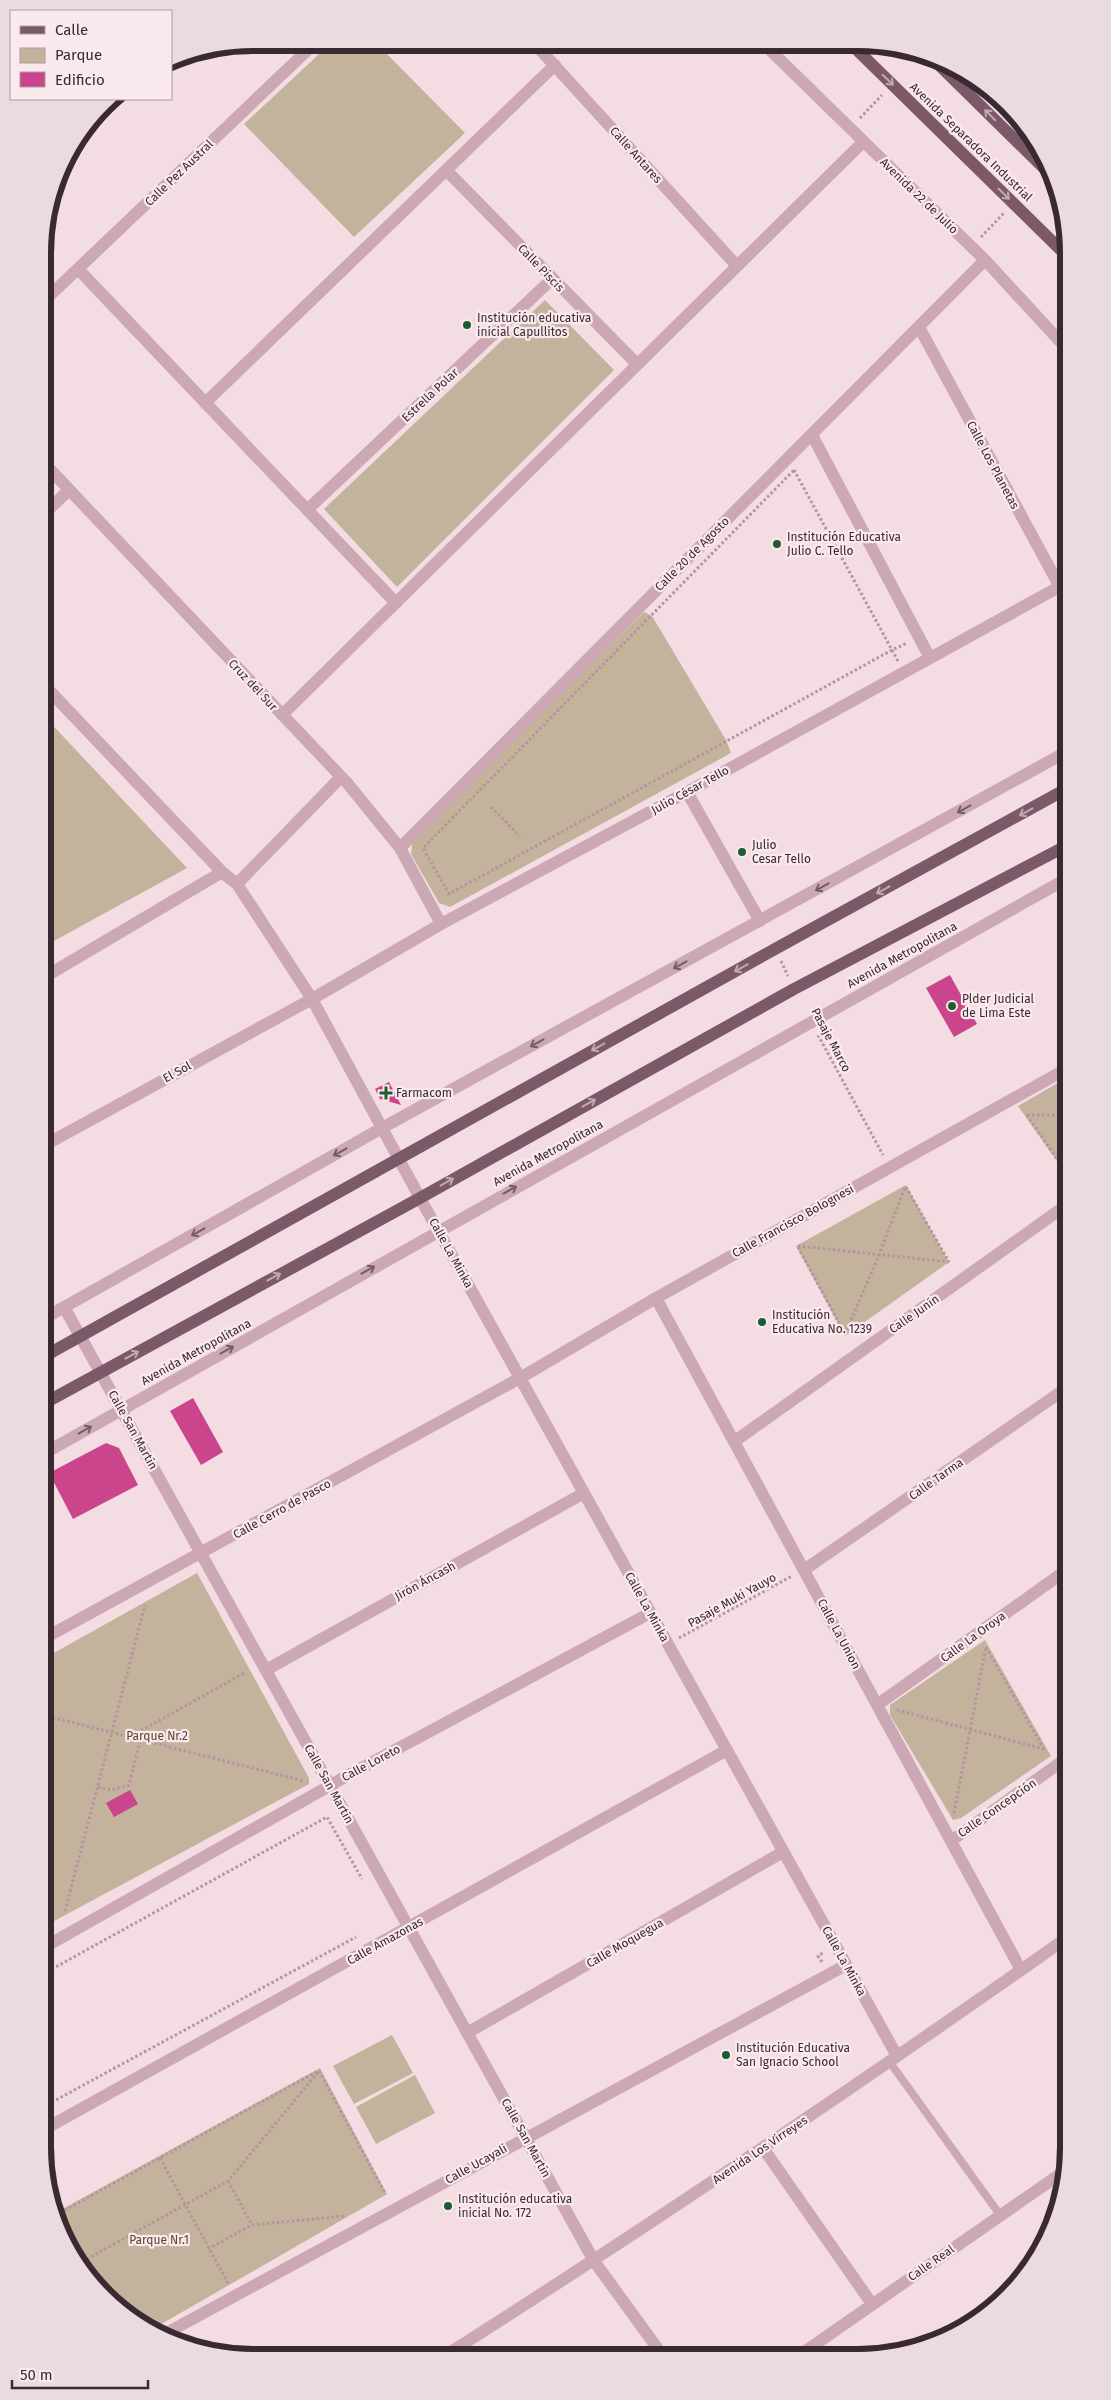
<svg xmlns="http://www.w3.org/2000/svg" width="1111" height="2400" font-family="'Fira Sans',sans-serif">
	<rect width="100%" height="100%" fill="#f3dde3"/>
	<path fill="#c3b29c" d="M331 43H376L465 133 354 237 244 124Z
		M545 300 614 370 397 587 324 509Z
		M644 612 652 616 726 740 731 753 450 907 439 903 411 854 413 837Z
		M43 715 187 868 43 947Z
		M1068 1077V1177L1018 1106Z
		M906 1185 949 1262 845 1336 796 1246Z
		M197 1573 309 1778V1784L43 1927V1659Z
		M985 1640 1051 1756 961 1818 953 1820 890 1715V1705Z
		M392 2035 413 2073 354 2104 333 2066Z
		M320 2068 387 2194 151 2330 114 2305 78 2264 55 2213Z
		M415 2075 435 2113 376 2144 356 2107Z"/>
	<path fill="#ca458b" d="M950 975 977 1024 954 1037 926 988Z
		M389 1082 401 1105 380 1099 375 1089Z
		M193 1398 223 1452 201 1465 170 1411Z
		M106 1443 119 1448 138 1485 73 1519 49 1473Z
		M130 1790 138 1804 114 1817 106 1803Z"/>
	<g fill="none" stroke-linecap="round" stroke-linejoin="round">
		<path stroke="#b8929f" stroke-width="3" stroke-dasharray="2.5 2.5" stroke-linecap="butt" d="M860 118 882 95
			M981 237 1004 213
			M794 470 892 650 449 894 423 848Z
			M898 661 892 650 907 643
			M491 807 520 836
			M781 961 788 976
			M818 1035 883 1155
			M1027 1115 1068 1175
			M1027 1115H1068
			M906 1187 949 1262
			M798 1246 949 1262
			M798 1247 845 1334
			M845 1334 879 1255 905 1187
			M679 1638 792 1576
			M986 1647 1044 1749
			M897 1710 1044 1749
			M43 1715 304 1781
			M128 1738 246 1672
			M98 1787 111 1790 129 1785 140 1741
			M954 1813 986 1647
			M65 1911 145 1605
			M822 1962 818 1956 824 1952
			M43 1974 327 1817 362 1879
			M319 2071 385 2193
			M43 2107 356 1937
			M160 2158 228 2283
			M228 2181 252 2225
			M56 2215 316 2072
			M208 2249 252 2225 344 2216
			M78 2264 228 2181 319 2071"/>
		<path stroke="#cca8b4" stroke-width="8" d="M43 1626 47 1636
			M889 2061 1000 2215"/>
		<path stroke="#cca8b4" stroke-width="12" d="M535 44 737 266
			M446 170 637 364
			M78 269 396 603
			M43 302 315 43
			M919 327 1068 602
			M205 403 555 65
			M812 435 930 658
			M43 462 348 784 400 848 441 924
			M307 510 552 279
			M43 515 69 490
			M43 684 222 872 237 884 312 999 420 1198 897 2056
			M282 715 863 142
			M687 792 760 921
			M400 848 985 260
			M237 884 341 777
			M43 978 222 872
			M43 1146 312 999 441 924 687 792 1068 582
			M656 1298 1021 1970
			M64 1307 594 2261 663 2356
			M735 1441 1068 1204
			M804 1570 1068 1387
			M43 1639 520 1378 656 1298 1068 1068
			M266 1670 584 1493
			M877 1705 1068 1569
			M951 1841 1068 1757
			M43 1948 345 1777 650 1613
			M467 2033 783 1852
			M43 2130 727 1750
			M763 2148 872 2304
			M161 2336 846 1965
			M797 2357 1066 2170"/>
		<path stroke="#cca8b4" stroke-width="12" d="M766 46 985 260 1068 350
			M43 1319 382 1128 1068 751
			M43 1454 1068 878
			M446 2355C657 2221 864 2081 1068 1937"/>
		<path stroke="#7b5968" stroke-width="12" d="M853 46 1068 257
			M932 58 1050 174
			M43 1357 775 949 1068 788
			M43 1404 420 1198 794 989 1068 845"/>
	</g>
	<defs><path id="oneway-shaft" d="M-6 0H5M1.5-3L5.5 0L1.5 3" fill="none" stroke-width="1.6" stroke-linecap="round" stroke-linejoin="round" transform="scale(1.25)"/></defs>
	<g stroke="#c1a9b2">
		<use href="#oneway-shaft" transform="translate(888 80) rotate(44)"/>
		<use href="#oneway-shaft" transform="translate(990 115) rotate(-135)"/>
		<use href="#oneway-shaft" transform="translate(1004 194) rotate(44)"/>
		<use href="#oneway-shaft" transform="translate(1026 812) rotate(151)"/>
		<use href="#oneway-shaft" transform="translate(883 890) rotate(151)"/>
		<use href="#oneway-shaft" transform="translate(741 968) rotate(151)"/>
		<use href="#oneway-shaft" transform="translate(598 1047) rotate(151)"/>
		<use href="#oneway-shaft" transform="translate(589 1103) rotate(-29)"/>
		<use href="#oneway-shaft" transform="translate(447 1182) rotate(-29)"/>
		<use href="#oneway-shaft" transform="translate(274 1277) rotate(-29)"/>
		<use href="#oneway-shaft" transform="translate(132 1355) rotate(-29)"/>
	</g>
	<g stroke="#745c65">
		<use href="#oneway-shaft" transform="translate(964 809) rotate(151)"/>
		<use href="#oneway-shaft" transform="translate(822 887) rotate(151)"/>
		<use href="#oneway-shaft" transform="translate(680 965) rotate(151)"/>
		<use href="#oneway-shaft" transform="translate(537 1043) rotate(151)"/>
		<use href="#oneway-shaft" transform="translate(340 1152) rotate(151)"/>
		<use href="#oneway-shaft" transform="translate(510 1190) rotate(-29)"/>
		<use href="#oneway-shaft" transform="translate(198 1232) rotate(151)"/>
		<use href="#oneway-shaft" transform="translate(368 1270) rotate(-29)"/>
		<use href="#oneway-shaft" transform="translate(227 1350) rotate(-29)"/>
		<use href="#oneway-shaft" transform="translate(85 1430) rotate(-29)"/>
	</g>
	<g fill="#1d5c2f" stroke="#faeaee" stroke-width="2">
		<circle cx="467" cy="325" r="5"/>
		<circle cx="777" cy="544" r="5"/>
		<circle cx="742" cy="852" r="5"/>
		<circle cx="952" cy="1006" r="5"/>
		<path d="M383.5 1085.5h5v5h5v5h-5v5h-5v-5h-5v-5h5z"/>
		<circle cx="762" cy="1322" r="5"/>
		<circle cx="726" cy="2055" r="5"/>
		<circle cx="448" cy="2206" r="5"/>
	</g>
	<g text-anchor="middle" stroke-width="4.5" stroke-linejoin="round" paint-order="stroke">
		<g font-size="12" fill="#392930" stroke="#faeaee">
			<text transform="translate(971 142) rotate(44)" y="4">Avenida Separadora Industrial</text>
			<text transform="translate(636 155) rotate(48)" y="4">Calle Antares</text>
			<text transform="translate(179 173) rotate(-44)" y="4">Calle Pez Austral</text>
			<text transform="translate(919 196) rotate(44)" y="4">Avenida 22 de Julio</text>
			<text transform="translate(541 268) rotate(46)" y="4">Calle Piscis</text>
			<text transform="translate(430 395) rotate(-43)" y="4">Estrella Polar</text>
			<text transform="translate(993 465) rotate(62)" y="4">Calle Los Planetas</text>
			<text transform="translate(692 554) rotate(-45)" y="4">Calle 20 de Agosto</text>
			<text transform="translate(253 685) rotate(47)" y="4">Cruz del Sur</text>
			<text transform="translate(690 790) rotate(-29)" y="4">Julio César Tello</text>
			<text transform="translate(902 955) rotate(-29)" y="4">Avenida Metropolitana</text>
			<text transform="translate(831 1040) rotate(62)" y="4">Pasaje Marco</text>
			<text transform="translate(177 1072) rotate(-29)" y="4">El Sol</text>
			<text transform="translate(548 1153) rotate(-29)" y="4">Avenida Metropolitana</text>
			<text transform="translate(793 1221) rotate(-29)" y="4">Calle Francisco Bolognesi</text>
			<text transform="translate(451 1253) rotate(61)" y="4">Calle La Minka</text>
			<text transform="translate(914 1314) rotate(-35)" y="4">Calle Junín</text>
			<text transform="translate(196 1352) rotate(-29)" y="4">Avenida Metropolitana</text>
			<text transform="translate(133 1430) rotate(61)" y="4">Calle San Martín</text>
			<text transform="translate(936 1479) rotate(-35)" y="4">Calle Tarma</text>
			<text transform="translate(282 1509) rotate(-29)" y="4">Calle Cerro de Pasco</text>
			<text transform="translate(425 1581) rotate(-29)" y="4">Jirón Áncash</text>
			<text transform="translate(732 1600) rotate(-29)" y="4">Pasaje Muki Yauyo</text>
			<text transform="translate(647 1607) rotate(61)" y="4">Calle La Minka</text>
			<text transform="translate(839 1634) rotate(62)" y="4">Calle La Union</text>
			<text transform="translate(973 1637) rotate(-36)" y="4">Calle La Oroya</text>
			<text transform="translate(371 1763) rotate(-28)" y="4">Calle Loreto</text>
			<text transform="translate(329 1784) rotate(61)" y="4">Calle San Martín</text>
			<text transform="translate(997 1808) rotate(-35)" y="4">Calle Concepción</text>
			<text transform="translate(385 1941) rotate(-29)" y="4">Calle Amazonas</text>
			<text transform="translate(625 1943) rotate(-30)" y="4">Calle Moquegua</text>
			<text transform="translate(844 1961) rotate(61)" y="4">Calle La Minka</text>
			<text transform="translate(526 2138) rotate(61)" y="4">Calle San Martín</text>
			<text transform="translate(760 2150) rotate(-34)" y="4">Avenida Los Virreyes</text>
			<text transform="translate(476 2164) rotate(-29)" y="4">Calle Ucayali</text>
			<text transform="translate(931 2263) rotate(-35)" y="4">Calle Real</text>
		</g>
		<g font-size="12" fill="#392930" stroke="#faeaee" text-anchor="start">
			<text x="477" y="322">Institución educativa<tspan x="477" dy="14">inicial Capullitos</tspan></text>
			<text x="787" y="541">Institución Educativa<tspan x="787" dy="14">Julio C. Tello</tspan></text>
			<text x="752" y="849">Julio<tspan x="752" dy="14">Cesar Tello</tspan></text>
			<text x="962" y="1003">Plder Judicial<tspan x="962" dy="14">de Lima Este</tspan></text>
			<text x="396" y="1097">Farmacom</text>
			<text x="772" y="1319">Institución<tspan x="772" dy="14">Educativa No. 1239</tspan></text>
			<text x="736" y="2052">Institución Educativa<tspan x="736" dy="14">San Ignacio School</tspan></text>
			<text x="458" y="2203">Institución educativa<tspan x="458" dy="14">inicial No. 172</tspan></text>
		</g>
		<g font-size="12" fill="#58462c" stroke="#faeaee">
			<text x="157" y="1740">Parque Nr.2</text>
			<text x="159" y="2244">Parque Nr.1</text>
		</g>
	</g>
	<path d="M0 0H1111V2400H0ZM253 51H858A202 202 0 0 1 1060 253V2147A202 202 0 0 1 858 2349H253A202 202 0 0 1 51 2147V253A202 202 0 0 1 253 51Z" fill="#ebdbdf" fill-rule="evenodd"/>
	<path fill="none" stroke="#392930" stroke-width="6" d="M253 51H858A202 202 0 0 1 1060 253V2147A202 202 0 0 1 858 2349H253A202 202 0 0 1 51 2147V253A202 202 0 0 1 253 51Z"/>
	<rect x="10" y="10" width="162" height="90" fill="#faeaee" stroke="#ad9da2"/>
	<rect x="20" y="26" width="25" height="8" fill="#7b5968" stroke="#ad9da2"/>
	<text x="55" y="35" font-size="15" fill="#392930">Calle</text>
	<rect x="20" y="48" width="25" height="15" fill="#c3b29c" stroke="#ad9da2"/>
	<text x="55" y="60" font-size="15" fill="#392930">Parque</text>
	<rect x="20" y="72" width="25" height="15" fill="#ca458b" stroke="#ad9da2"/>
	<text x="55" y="85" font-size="15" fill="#392930">Edificio</text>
	<path d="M12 2380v8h136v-8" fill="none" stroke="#392930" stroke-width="2.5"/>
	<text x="20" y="2380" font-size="15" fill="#392930" stroke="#faeaee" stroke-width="4" paint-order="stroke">50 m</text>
</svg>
